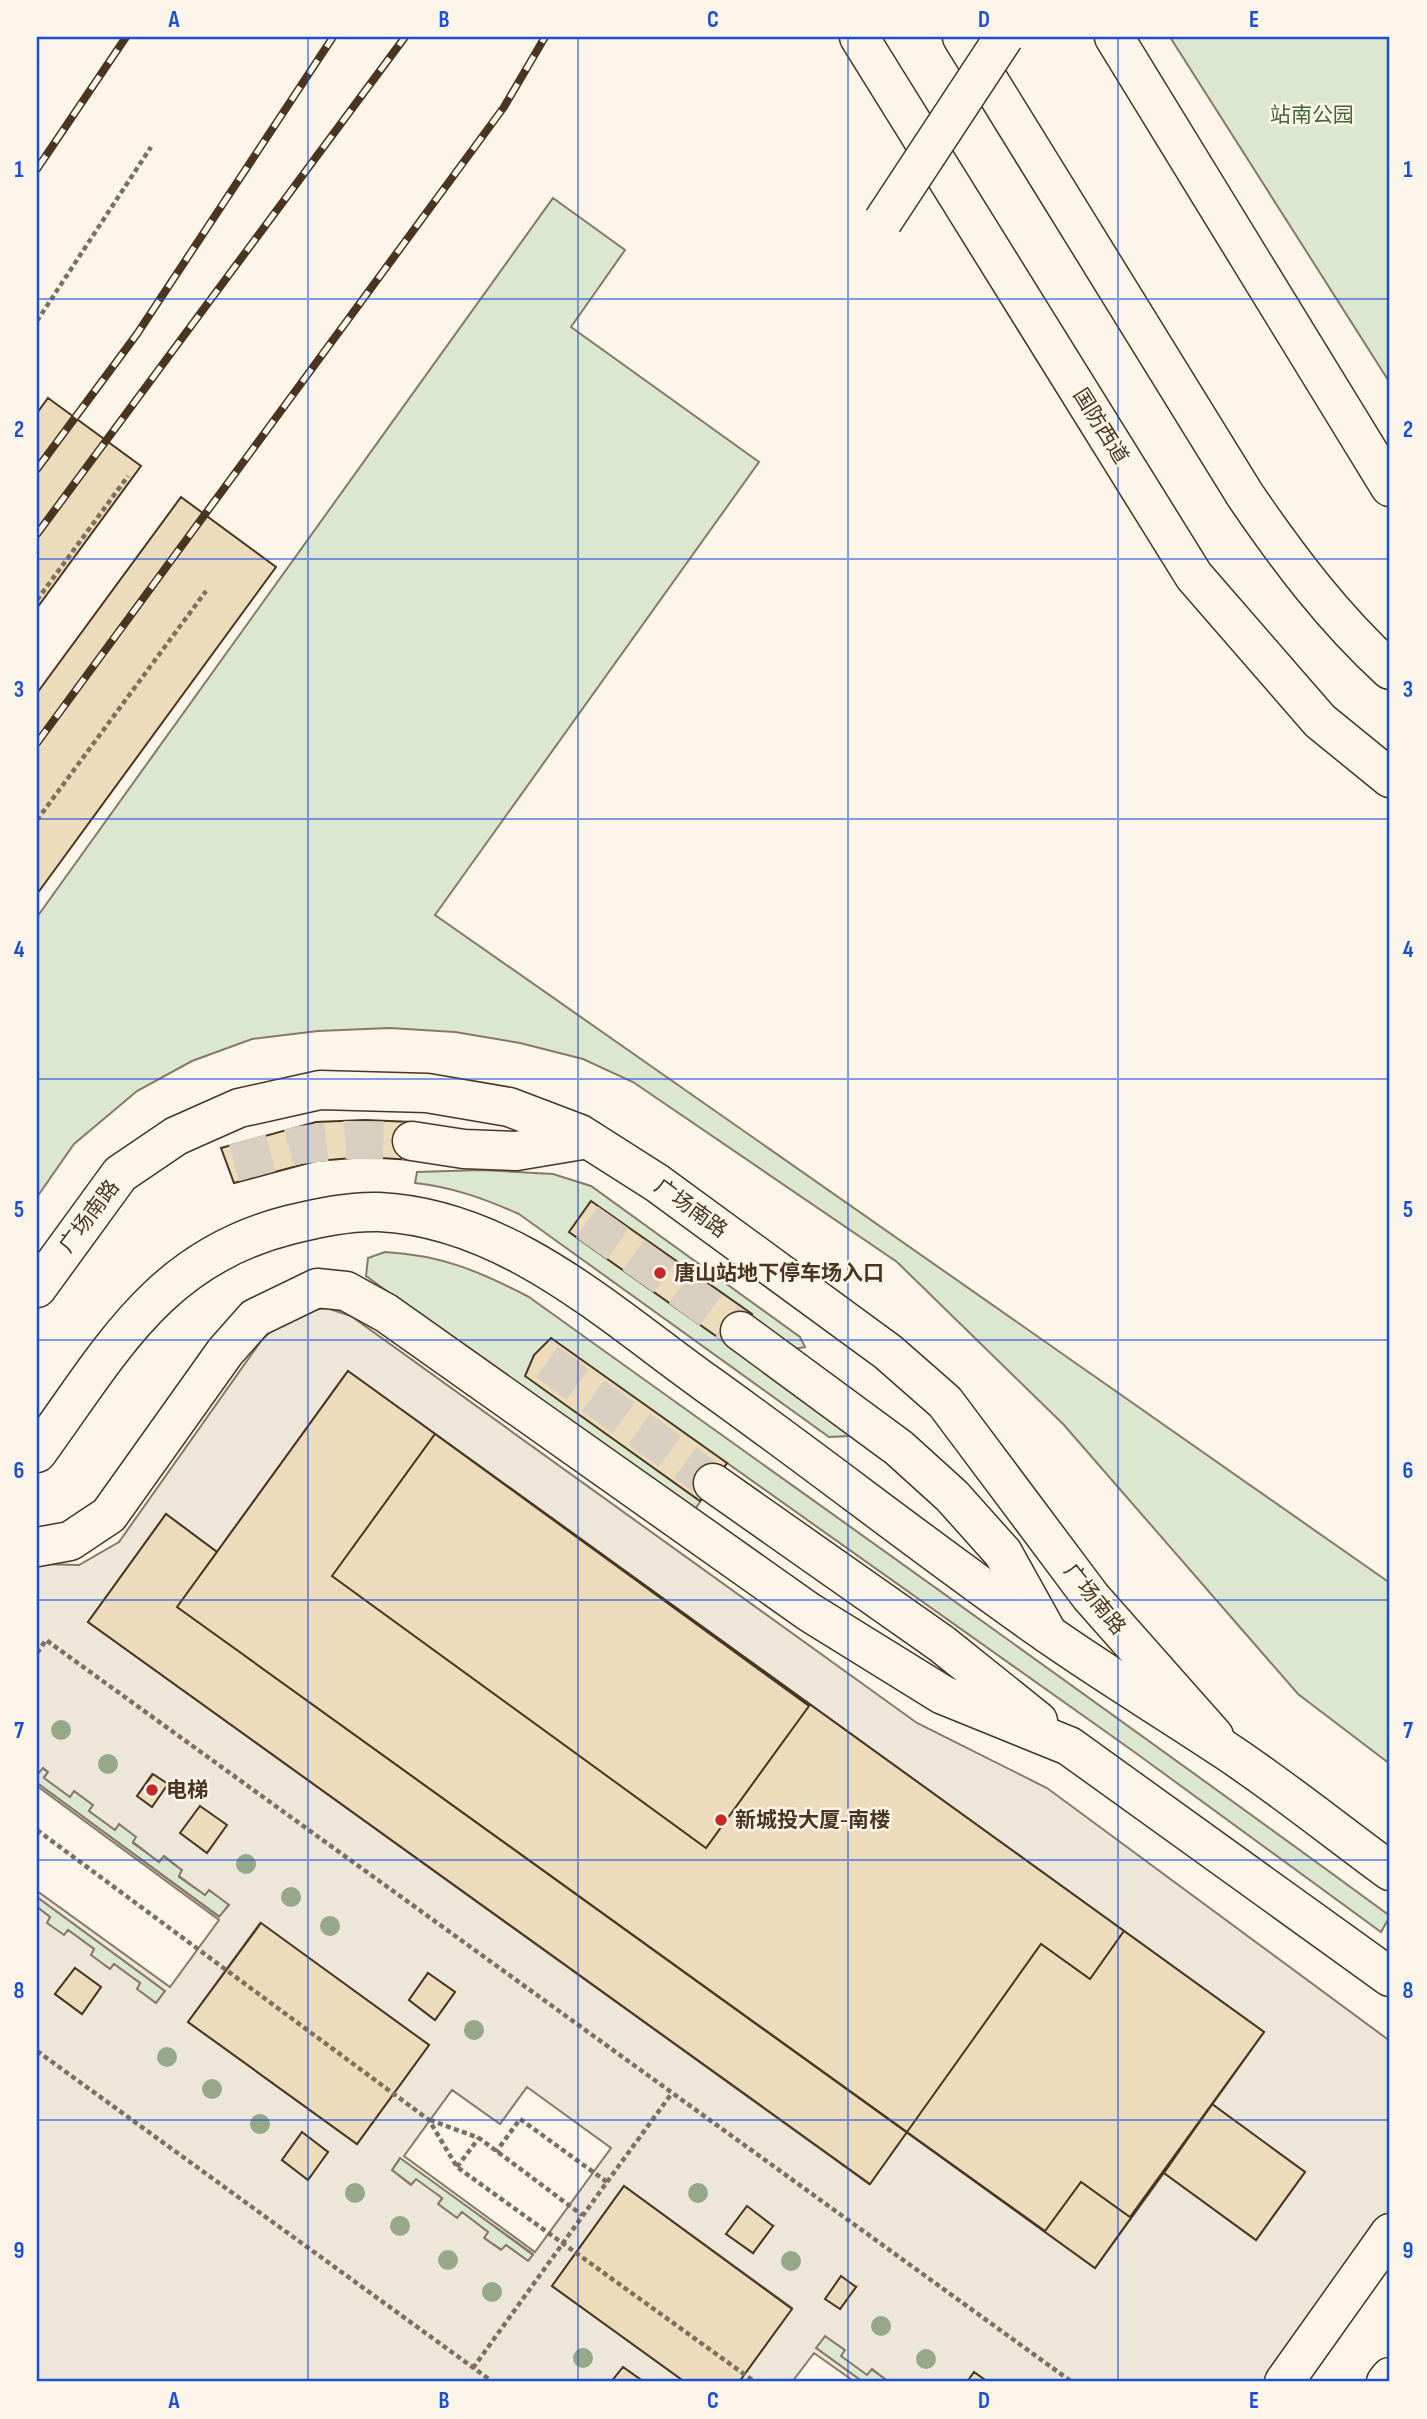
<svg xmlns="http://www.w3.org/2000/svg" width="1427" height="2419" font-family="'Sofia Sans Condensed','Noto Sans SC',sans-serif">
	<rect width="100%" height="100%" fill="#fbf6e9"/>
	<path fill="#dce7d0" stroke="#887966" stroke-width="2" d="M1170 37H1390V383Z
		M553 198 625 250 571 327 759 462 435 915 1390 1583V1764L1298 1694 1064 1425 897 1262 633 1082 583 1059 520 1043 455 1032 390 1028 318 1031 252 1039 192 1061 137 1091 74 1144 37 1197V917Z
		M482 1170 553 1174 591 1186 800 1337 805 1347 790 1350 842 1419 849 1436 829 1437 519 1214C485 1199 453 1187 415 1183L417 1172Z
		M385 1252C441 1255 479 1271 529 1297 816 1503 1105 1707 1390 1916L1381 1932 1133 1751 727 1463 693 1512 366 1276 368 1258Z
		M42 1768 48 1772 44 1777 70 1796 74 1791 93 1805 89 1811 115 1829 119 1824 137 1837 133 1843 158 1861 163 1856 183 1871 179 1877 205 1895 209 1890 229 1904 220 1917 37 1783V1775Z
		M37 1897 165 1991 156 2003 136 1989 140 1983 114 1964 110 1969 90 1955 94 1949 68 1930 64 1936 46 1923 50 1917 37 1907Z
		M401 2157 533 2255 528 2261 506 2245 502 2250 484 2238 488 2232 462 2213 458 2219 438 2204 442 2199 416 2180 412 2185 392 2170Z
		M825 2336 845 2350 842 2356 867 2374 871 2369 889 2382H863L816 2348Z"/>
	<path fill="#ede7d9" stroke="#887966" stroke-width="2" fill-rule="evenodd" d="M327 1308 351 1316 917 1723 1047 1788 1390 2041V2219L1275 2382H988L975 2373 967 2382H889L872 2369 867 2375 841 2356 845 2350 825 2336 816 2348 863 2382H855L814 2353 792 2382H739L792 2308 624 2186 552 2286 685 2382H644L623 2367 611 2382H37V1907L50 1917 47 1923 64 1935 68 1930 94 1949 91 1955 110 1969 114 1964 140 1983 137 1989 156 2003 165 1991 37 1897V1891L170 1987 219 1920 37 1786V1783L219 1917 229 1905 209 1890 205 1895 179 1876 182 1870 164 1856 159 1862 133 1842 136 1837 119 1824 115 1830 89 1811 93 1805 74 1791 70 1797 44 1778 48 1772 43 1768 37 1775V1564L79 1565 119 1542 261 1341 278 1324 299 1312ZM348 1371 1264 2032 1212 2104 1305 2172 1256 2240 1164 2173 1095 2268 907 2132 869 2184 88 1622 166 1514 217 1552ZM152 1774 167 1784 152 1806 137 1796ZM260 1923 429 2045 357 2144 188 2022ZM75 1968 101 1987 82 2014 55 1994ZM428 1973 455 1992 435 2020 409 2000ZM527 2087 611 2148 535 2252 404 2156 452 2090 500 2124ZM302 2133 328 2152 308 2179 282 2160ZM400 2158 533 2254V2255L528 2261 506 2245 501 2250 484 2238 488 2232 462 2212 457 2218 438 2204 442 2198 416 2179 411 2185 392 2170ZM773 2226 753 2253 727 2234ZM856 2287 840 2309 826 2299Z"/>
	<path fill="#ecdcbc" stroke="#4a3520" stroke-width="2" d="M48 398 141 466 37 608V413Z
		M181 497 276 567 37 894V693Z
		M365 1120 412 1122V1160L365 1157 316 1161 234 1183 221 1148 316 1122Z
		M591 1201 752 1314 730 1346 569 1232Z
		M551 1338 727 1463 700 1501 525 1376 534 1355Z
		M348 1371 1264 2032 1095 2268 177 1607Z
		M435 1434 809 1706 706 1848 332 1576Z
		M166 1514 217 1552 177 1607 907 2132 870 2184 88 1622Z
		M153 1774 168 1784 152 1807 137 1796Z
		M200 1806 227 1825 207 1853 180 1833Z
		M261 1923 429 2045 357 2144 188 2022Z
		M1124 1931 1264 2032 1130 2217 1081 2182 1045 2231 907 2132 1041 1944 1090 1979Z
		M75 1968 101 1987 82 2014 55 1994Z
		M428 1973 455 1992 435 2020 409 2000Z
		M1212 2104 1305 2172 1256 2240 1164 2173Z
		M302 2132 328 2152 308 2180 282 2160Z
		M624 2186 792 2309 739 2382H685L552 2286Z
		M747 2206 773 2226 753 2253 726 2234Z
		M841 2276 856 2287 840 2309 825 2299Z
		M623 2367 644 2382H611Z
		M974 2372 988 2382H967Z"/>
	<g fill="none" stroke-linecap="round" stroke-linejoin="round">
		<path stroke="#d8cfc1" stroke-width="38" stroke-dasharray="38 19" stroke-linecap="butt" d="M234 1163 299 1145 346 1140 412 1141
			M587 1222 740 1331
			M547 1362 713 1483"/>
		<defs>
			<path id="minor" d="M1114 37 1390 487
				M412 1141 464 1149 516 1151 588 1139
				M37 1288 120 1174 176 1136 239 1108 320 1090 427 1093 509 1107 580 1134 657 1183 888 1352 945 1402 1091 1597 1214 1736
				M740 1331 899 1448 952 1496 1003 1553 1048 1634
				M713 1483 942 1644 1038 1721
				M37 1547 70 1541 109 1515 225 1352 255 1318 317 1288 346 1291 386 1313 809 1612 943 1695 1069 1746 1390 1977
				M1284 2382 1390 2233"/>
			<path id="major" d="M859 37 1194 576 1320 721 1390 778
				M962 37 1245 495C1288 558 1333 618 1390 670
				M37 1453C110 1353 158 1258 289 1225 318 1218 349 1211 379 1212 506 1218 607 1312 706 1383 821 1465 932 1553 1048 1634 1105 1674 1165 1710 1222 1748 1280 1786 1334 1830 1390 1871
				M1386 2382 1390 2377"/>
		</defs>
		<use href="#minor" stroke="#4a3520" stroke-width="41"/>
		<use href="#major" stroke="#4a3520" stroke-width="41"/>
		<path stroke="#7f6f5c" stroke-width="4.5" stroke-dasharray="5 3.5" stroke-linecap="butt" d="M37 61 38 60
			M37 321 151 147
			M37 600 128 476
			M37 820 206 591
			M37 1653 46 1640 1072 2382
			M37 1830 429 2120 457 2167 755 2382
			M37 2051 493 2382
			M430 2120 479 2138 582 2215
			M457 2167 479 2138
			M607 2182 672 2093
			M473 2368 607 2182 520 2119 496 2152"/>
		<use href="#minor" stroke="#fbf6e9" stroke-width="38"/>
		<use href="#major" stroke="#fbf6e9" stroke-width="38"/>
		<defs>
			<path id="rail" d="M37 169 126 37
				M37 469 137 334 333 37
				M37 534 405 37
				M37 743 504 107 545 37"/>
		</defs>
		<use href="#rail" stroke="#4a3520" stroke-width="8"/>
		<use href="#rail" stroke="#fbf6e9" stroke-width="5" stroke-dasharray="16" stroke-linecap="butt"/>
		<defs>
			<path id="minor-bridge" d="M883 221 1004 37"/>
		</defs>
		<use href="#minor-bridge" stroke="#4a3520" stroke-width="41" stroke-linecap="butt"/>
		<use href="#minor-bridge" stroke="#fbf6e9" stroke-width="38"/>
	</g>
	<g fill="#96a887">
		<circle cx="61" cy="1730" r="10"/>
		<circle cx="108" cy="1764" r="10"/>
		<circle cx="246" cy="1864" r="10"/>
		<circle cx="291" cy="1897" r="10"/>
		<circle cx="330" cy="1926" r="10"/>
		<circle cx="474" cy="2030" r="10"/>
		<circle cx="167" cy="2057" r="10"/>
		<circle cx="212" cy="2089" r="10"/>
		<circle cx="260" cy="2124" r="10"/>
		<circle cx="355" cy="2193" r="10"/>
		<circle cx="698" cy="2193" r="10"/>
		<circle cx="400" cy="2226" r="10"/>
		<circle cx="448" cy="2260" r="10"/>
		<circle cx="791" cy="2261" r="10"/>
		<circle cx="492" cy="2292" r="10"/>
		<circle cx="881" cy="2326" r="10"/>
		<circle cx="583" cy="2358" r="10"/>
		<circle cx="926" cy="2359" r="10"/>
	</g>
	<path fill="none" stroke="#1d4ed8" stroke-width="2" stroke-opacity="0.55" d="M308 37V2382M578 37V2382M848 37V2382M1118 37V2382M37 299H1390M37 559H1390M37 819H1390M37 1079H1390M37 1340H1390M37 1600H1390M37 1860H1390M37 2120H1390"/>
	<g fill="#c62828" stroke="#fbf6e9" stroke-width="2.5">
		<circle cx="660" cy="1273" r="7"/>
		<circle cx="152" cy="1790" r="7"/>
		<circle cx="721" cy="1820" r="7"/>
	</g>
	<g text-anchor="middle" stroke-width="5" stroke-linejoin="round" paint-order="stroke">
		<g font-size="21" fill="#436837" stroke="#fbf6e9">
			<text x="1312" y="122">站南公园</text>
		</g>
		<g font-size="21" fill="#4a3520" stroke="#fbf6e9">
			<text transform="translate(1101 426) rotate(58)" y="7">国防西道</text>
			<text transform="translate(691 1208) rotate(36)" y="7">广场南路</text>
			<text transform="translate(89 1216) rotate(-53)" y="7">广场南路</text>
			<text transform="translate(1095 1599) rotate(51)" y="7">广场南路</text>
		</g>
		<g font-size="21" font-weight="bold" fill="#4a3520" stroke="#fbf6e9" text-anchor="start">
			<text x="674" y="1280">唐山站地下停车场入口</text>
			<text x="166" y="1797">电梯</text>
			<text x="735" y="1827">新城投大厦-南楼</text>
		</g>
	</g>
	<rect width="1427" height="2419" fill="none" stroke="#fbf6e9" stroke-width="77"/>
	<rect x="38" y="38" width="1350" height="2342" fill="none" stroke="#1d4ed8" stroke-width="2.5"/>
	<g font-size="23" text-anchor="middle" font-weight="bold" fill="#1d4ed8">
		<text x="174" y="27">A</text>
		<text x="444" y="27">B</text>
		<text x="713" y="27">C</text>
		<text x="984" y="27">D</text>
		<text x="1254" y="27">E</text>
		<text x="19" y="177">1</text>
		<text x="1408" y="177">1</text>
		<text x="19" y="437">2</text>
		<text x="1408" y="437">2</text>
		<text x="19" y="697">3</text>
		<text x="1408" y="697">3</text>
		<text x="19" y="957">4</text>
		<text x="1408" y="957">4</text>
		<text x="19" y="1217">5</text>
		<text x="1408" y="1217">5</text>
		<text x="19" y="1478">6</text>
		<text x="1408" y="1478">6</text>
		<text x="19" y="1738">7</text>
		<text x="1408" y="1738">7</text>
		<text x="19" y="1998">8</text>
		<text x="1408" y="1998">8</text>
		<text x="19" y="2258">9</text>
		<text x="1408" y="2258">9</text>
		<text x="174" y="2408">A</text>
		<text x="444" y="2408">B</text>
		<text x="713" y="2408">C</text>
		<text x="984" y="2408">D</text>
		<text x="1254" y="2408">E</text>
	</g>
</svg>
